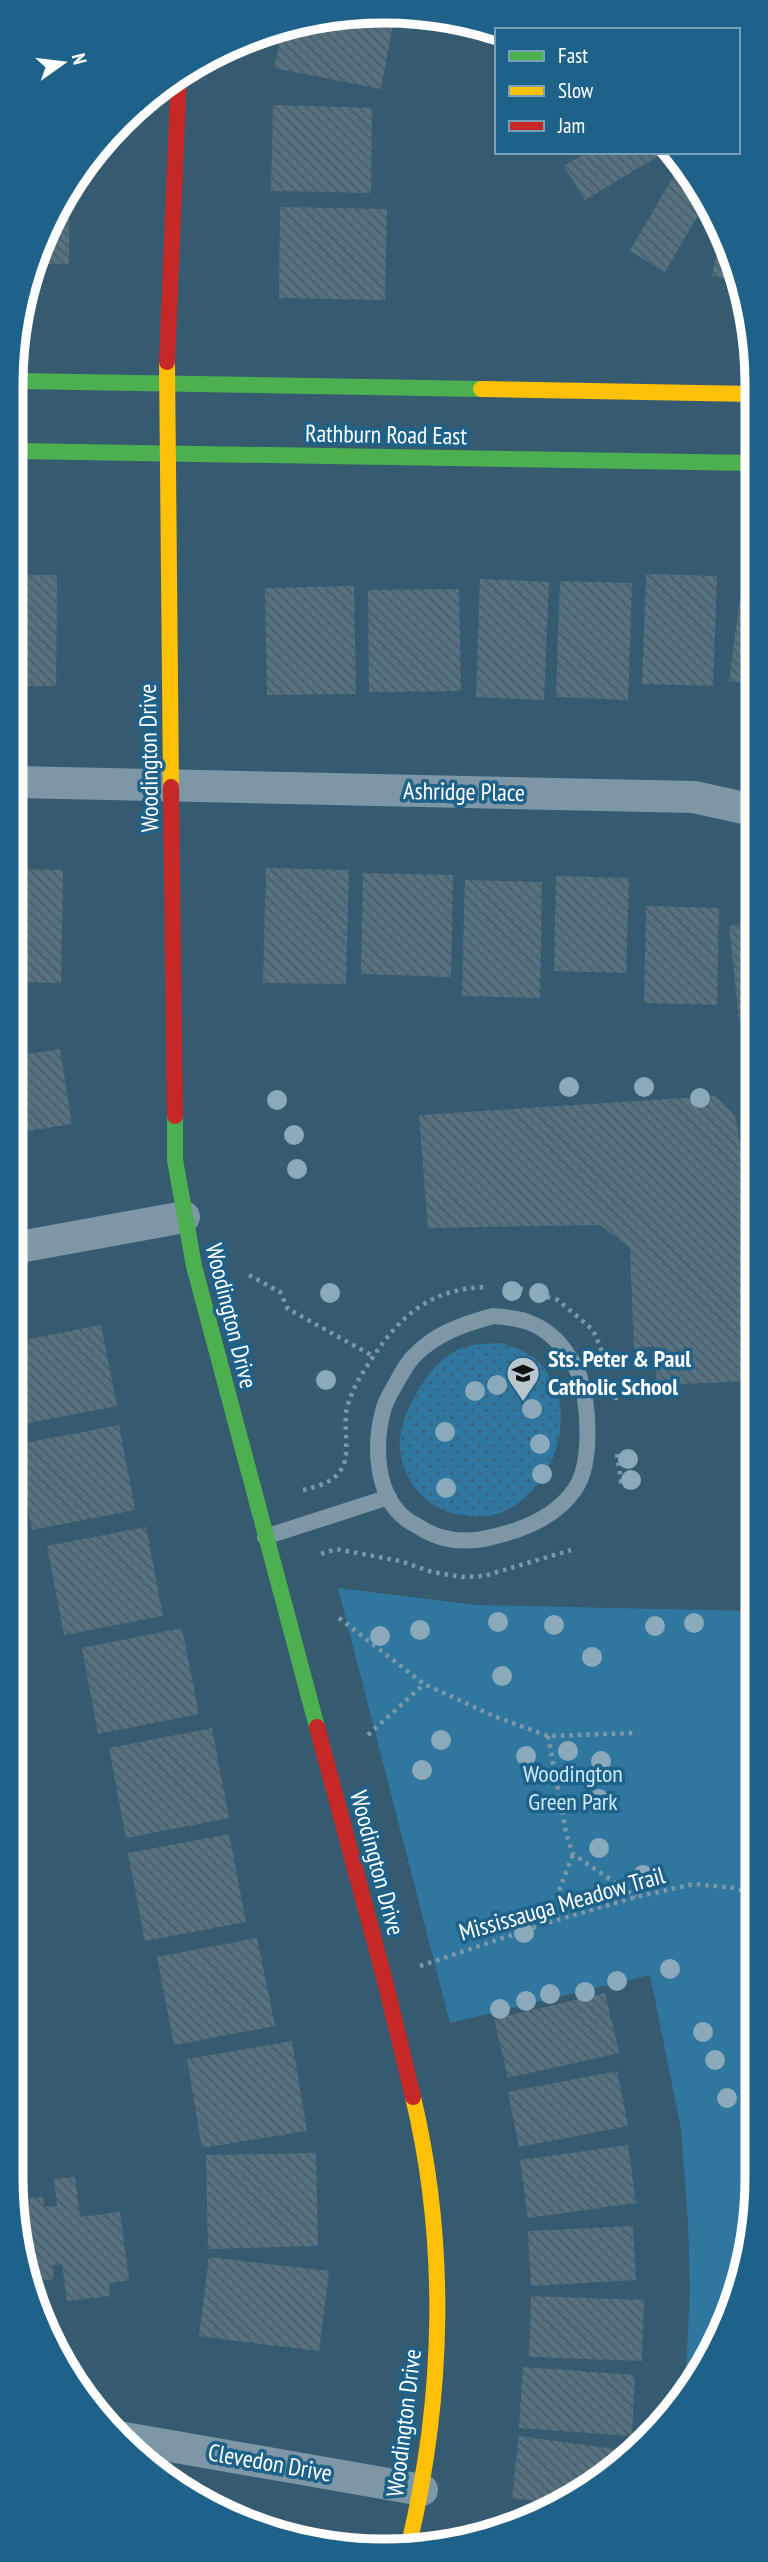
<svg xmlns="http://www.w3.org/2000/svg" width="768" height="2562" font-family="'PT Sans Narrow',sans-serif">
	<defs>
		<pattern id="grass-dots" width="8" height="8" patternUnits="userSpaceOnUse" patternTransform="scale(1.75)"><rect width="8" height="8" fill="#2f779e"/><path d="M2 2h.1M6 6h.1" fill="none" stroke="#3f5f71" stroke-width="1.8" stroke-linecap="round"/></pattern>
		<pattern id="building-back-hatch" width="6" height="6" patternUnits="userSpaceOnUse" patternTransform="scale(1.75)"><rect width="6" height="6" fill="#547282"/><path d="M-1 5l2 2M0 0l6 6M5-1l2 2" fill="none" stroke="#4f5b62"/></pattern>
	</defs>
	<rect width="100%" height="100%" fill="#365b70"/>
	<path fill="url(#grass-dots)" d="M501 1343C515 1348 529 1352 539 1362 585 1408 553 1499 493 1515 482 1518 468 1516 456 1514 439 1510 423 1500 413 1485 390 1449 400 1419 421 1386 431 1370 443 1357 459 1349 473 1343 487 1344 501 1343Z"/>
	<path fill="#2f779e" d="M338 1588 475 1605 752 1611 750 2251 695 2385 685 2395 690 2291 688 2221 681 2129 650 1975 450 2023Z"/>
	<path fill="url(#building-back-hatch)" d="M312 18H394L381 89 274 68 282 30Z
		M273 105 372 108 371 193 271 191Z
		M587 152H665L585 200 564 166Z
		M681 163 705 203 665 272 630 251Z
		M69 187V264H37L52 229Z
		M280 207 387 209 385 300 279 298Z
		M722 230 729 241 740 282 712 276Z
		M646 574 717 576 713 686 642 684Z
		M17 575H57L56 686H16Z
		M743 576 754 578V684L729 681Z
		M480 579 549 582 544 700 476 697Z
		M560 581 632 583 628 700 556 697Z
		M354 586 356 694 267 695 265 588Z
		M459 589 461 691 369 692 368 590Z
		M266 868 349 870 346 984 263 983Z
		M16 869 63 870 61 983 15 982Z
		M363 873 453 875 451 977 361 974Z
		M556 876 629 878 626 973 554 971Z
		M465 880 542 882 540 998 462 996Z
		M646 906 719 908 717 1005 644 1003Z
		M753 923V1019L739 1020 729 926Z
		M60 1049 72 1124 15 1133V1056Z
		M715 1096 735 1116 740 1143 753 1142 752 1381 657 1385 654 1346 634 1349 630 1248 600 1225 428 1228 419 1115Z
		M101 1325 117 1406 13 1426 14 1342Z
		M119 1425 135 1510 32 1530 15 1445Z
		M146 1527 163 1616 64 1635 47 1546Z
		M182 1628 199 1714 98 1734 82 1648Z
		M212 1728 229 1818 126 1838 109 1748Z
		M229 1834 246 1922 145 1941 128 1853Z
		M257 1938 275 2026 174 2045 157 1957Z
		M605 1993 619 2053 508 2078 494 2019Z
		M292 2041 307 2131 202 2148 187 2059Z
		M617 2071 628 2126 519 2147 508 2092Z
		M628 2145 636 2203 528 2218 520 2160Z
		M316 2153 318 2246 208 2249 206 2155Z
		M75 2177 80 2217 120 2212 129 2280 109 2283 110 2296 67 2301 62 2264 52 2265 54 2279 31 2282 15 2200 43 2197 44 2207 57 2206 54 2179Z
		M633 2226 636 2280 531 2286 528 2231Z
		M209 2257 329 2271 319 2351 199 2336Z
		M531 2296 644 2300 642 2361 529 2357Z
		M523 2367 635 2375 632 2436 519 2428Z
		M519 2436 629 2451 592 2488 558 2504 512 2498Z
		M512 2512 532 2515 509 2526Z"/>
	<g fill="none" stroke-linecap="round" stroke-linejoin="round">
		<path stroke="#7d97a6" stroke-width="4.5" stroke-dasharray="3.5 5" stroke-linecap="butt" d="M249 1275 280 1292 288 1309 373 1356
			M504 1286 523 1289
			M547 1297 558 1300 593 1330 608 1366
			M613 1381 616 1400
			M617 1454 621 1482 627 1487
			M303 1490C319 1486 336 1482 343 1466 350 1452 343 1425 347 1408 352 1389 361 1375 371 1360 401 1314 432 1288 488 1287
			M321 1554 336 1549 400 1561 432 1572 462 1577 484 1576 571 1550
			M339 1618 424 1684 496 1717 548 1736 635 1733
			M368 1735 424 1684
			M548 1736 566 1833 573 1854 636 1897
			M547 1922 573 1854
			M420 1966 547 1923 636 1897 694 1884 736 1888 751 1895"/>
		<path stroke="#7d97a6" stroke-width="16" d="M493 1316C519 1318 536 1321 555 1339 563 1347 575 1364 579 1375 589 1403 593 1463 575 1489 557 1516 525 1529 496 1536 471 1543 447 1543 424 1530 418 1526 411 1523 406 1519 375 1495 374 1445 383 1411 385 1402 390 1394 394 1387 400 1376 406 1364 414 1356 436 1333 464 1324 493 1316Z
			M265 1537 389 1497"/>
		<path stroke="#7d97a6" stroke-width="32" d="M16 782 694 797 753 810
			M14 1248 184 1217
			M119 2437 422 2490"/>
		<path stroke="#4caf50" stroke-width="16" d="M17 381 481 389
			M17 451 754 463
			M175 1116V1160L194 1266 317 1727"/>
		<path stroke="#ffc107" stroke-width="16" d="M167 362 171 787
			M481 389 754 394
			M409 2544C444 2397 448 2244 413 2097"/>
		<path stroke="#c62828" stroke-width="16" d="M167 362 179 72
			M171 787 175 1116
			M317 1727 385 1981 413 2097"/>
	</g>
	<g fill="#8aa9bb">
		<circle cx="569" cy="1087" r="10"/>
		<circle cx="644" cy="1087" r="10"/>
		<circle cx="700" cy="1098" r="10"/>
		<circle cx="277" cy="1100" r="10"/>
		<circle cx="294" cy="1135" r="10"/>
		<circle cx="297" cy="1169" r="10"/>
		<circle cx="512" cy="1291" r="10"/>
		<circle cx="330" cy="1293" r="10"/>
		<circle cx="539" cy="1293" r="10"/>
		<circle cx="326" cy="1380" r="10"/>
		<circle cx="497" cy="1385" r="10"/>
		<circle cx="475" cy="1391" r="10"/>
		<circle cx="532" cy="1409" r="10"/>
		<circle cx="445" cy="1432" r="10"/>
		<circle cx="540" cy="1444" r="10"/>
		<circle cx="628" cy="1459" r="10"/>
		<circle cx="542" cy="1474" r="10"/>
		<circle cx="631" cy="1480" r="10"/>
		<circle cx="446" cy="1488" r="10"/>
		<circle cx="498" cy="1622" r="10"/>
		<circle cx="694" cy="1623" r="10"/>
		<circle cx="554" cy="1625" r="10"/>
		<circle cx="655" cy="1626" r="10"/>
		<circle cx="420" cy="1630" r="10"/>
		<circle cx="380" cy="1636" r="10"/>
		<circle cx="592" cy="1657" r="10"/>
		<circle cx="502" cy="1676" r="10"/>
		<circle cx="441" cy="1740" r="10"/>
		<circle cx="568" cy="1751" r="10"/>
		<circle cx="526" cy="1756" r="10"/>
		<circle cx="601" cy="1761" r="10"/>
		<circle cx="422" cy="1770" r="10"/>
		<circle cx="599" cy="1799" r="10"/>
		<circle cx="599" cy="1848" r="10"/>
		<circle cx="643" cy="1875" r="10"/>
		<circle cx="524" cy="1933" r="10"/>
		<circle cx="670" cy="1969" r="10"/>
		<circle cx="617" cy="1981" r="10"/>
		<circle cx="585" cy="1992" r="10"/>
		<circle cx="550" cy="1994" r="10"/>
		<circle cx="526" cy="2001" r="10"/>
		<circle cx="500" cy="2009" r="10"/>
		<circle cx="703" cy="2032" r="10"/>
		<circle cx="715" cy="2060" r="10"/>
		<circle cx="727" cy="2098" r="10"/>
	</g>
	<defs>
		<symbol id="school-pin" viewBox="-11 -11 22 30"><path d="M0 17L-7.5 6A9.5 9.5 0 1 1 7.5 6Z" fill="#b9c6cd" stroke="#1e6189"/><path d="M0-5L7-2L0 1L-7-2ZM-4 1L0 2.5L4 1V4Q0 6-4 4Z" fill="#111"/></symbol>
	</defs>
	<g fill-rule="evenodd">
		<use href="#school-pin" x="504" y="1354" width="38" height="52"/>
	</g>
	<g text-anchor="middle" stroke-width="7" stroke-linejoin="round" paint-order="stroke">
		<g font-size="24" fill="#fff" stroke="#1e6189">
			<text transform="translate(386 435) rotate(1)" y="8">Rathburn Road East</text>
			<text transform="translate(149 758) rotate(-91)" y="8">Woodington Drive</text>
			<text transform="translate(464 792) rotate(1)" y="8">Ashridge Place</text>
			<text transform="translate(231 1316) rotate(76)" y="8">Woodington Drive</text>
			<text transform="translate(377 1863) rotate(75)" y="8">Woodington Drive</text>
			<text transform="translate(562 1904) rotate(-16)" y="8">Mississauga Meadow Trail</text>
			<text transform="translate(404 2423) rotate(-83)" y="8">Woodington Drive</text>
			<text transform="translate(270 2463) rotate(10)" y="8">Clevedon Drive</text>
		</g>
		<g font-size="24" font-weight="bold" fill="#fff" stroke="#1e6189" text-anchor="start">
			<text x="548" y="1367">Sts. Peter &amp; Paul<tspan x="548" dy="28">Catholic School</tspan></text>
		</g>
		<g font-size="24" fill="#cee9f8" stroke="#1e6189">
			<text x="573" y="1782">Woodington<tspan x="573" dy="28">Green Park</tspan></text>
		</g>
	</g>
	<path d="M0 0H768V2562H0ZM384 23H384A361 361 0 0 1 745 384V2178A361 361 0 0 1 384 2539H384A361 361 0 0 1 23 2178V384A361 361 0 0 1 384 23Z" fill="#1e6189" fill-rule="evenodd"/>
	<path fill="none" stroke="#fff" stroke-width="9" d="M384 23H384A361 361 0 0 1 745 384V2178A361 361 0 0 1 384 2539H384A361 361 0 0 1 23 2178V384A361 361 0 0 1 384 23Z"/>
	<rect x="495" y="28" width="245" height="126" fill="#1e6189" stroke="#78a0b8" stroke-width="2"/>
	<rect x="509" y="51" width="35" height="10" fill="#4caf50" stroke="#78a0b8" stroke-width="2"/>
	<text x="558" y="63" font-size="21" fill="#ffffff">Fast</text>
	<rect x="509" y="86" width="35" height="10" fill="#ffc107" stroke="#78a0b8" stroke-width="2"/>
	<text x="558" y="98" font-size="21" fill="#ffffff">Slow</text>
	<rect x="509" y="121" width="35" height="10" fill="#c62828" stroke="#78a0b8" stroke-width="2"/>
	<text x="558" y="133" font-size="21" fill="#ffffff">Jam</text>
	<g transform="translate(63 63) rotate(76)" stroke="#1e6189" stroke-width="5" paint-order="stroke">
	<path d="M0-5L12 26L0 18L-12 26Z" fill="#ffffff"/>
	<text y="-10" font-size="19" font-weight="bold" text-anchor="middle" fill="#ffffff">N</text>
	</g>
</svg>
